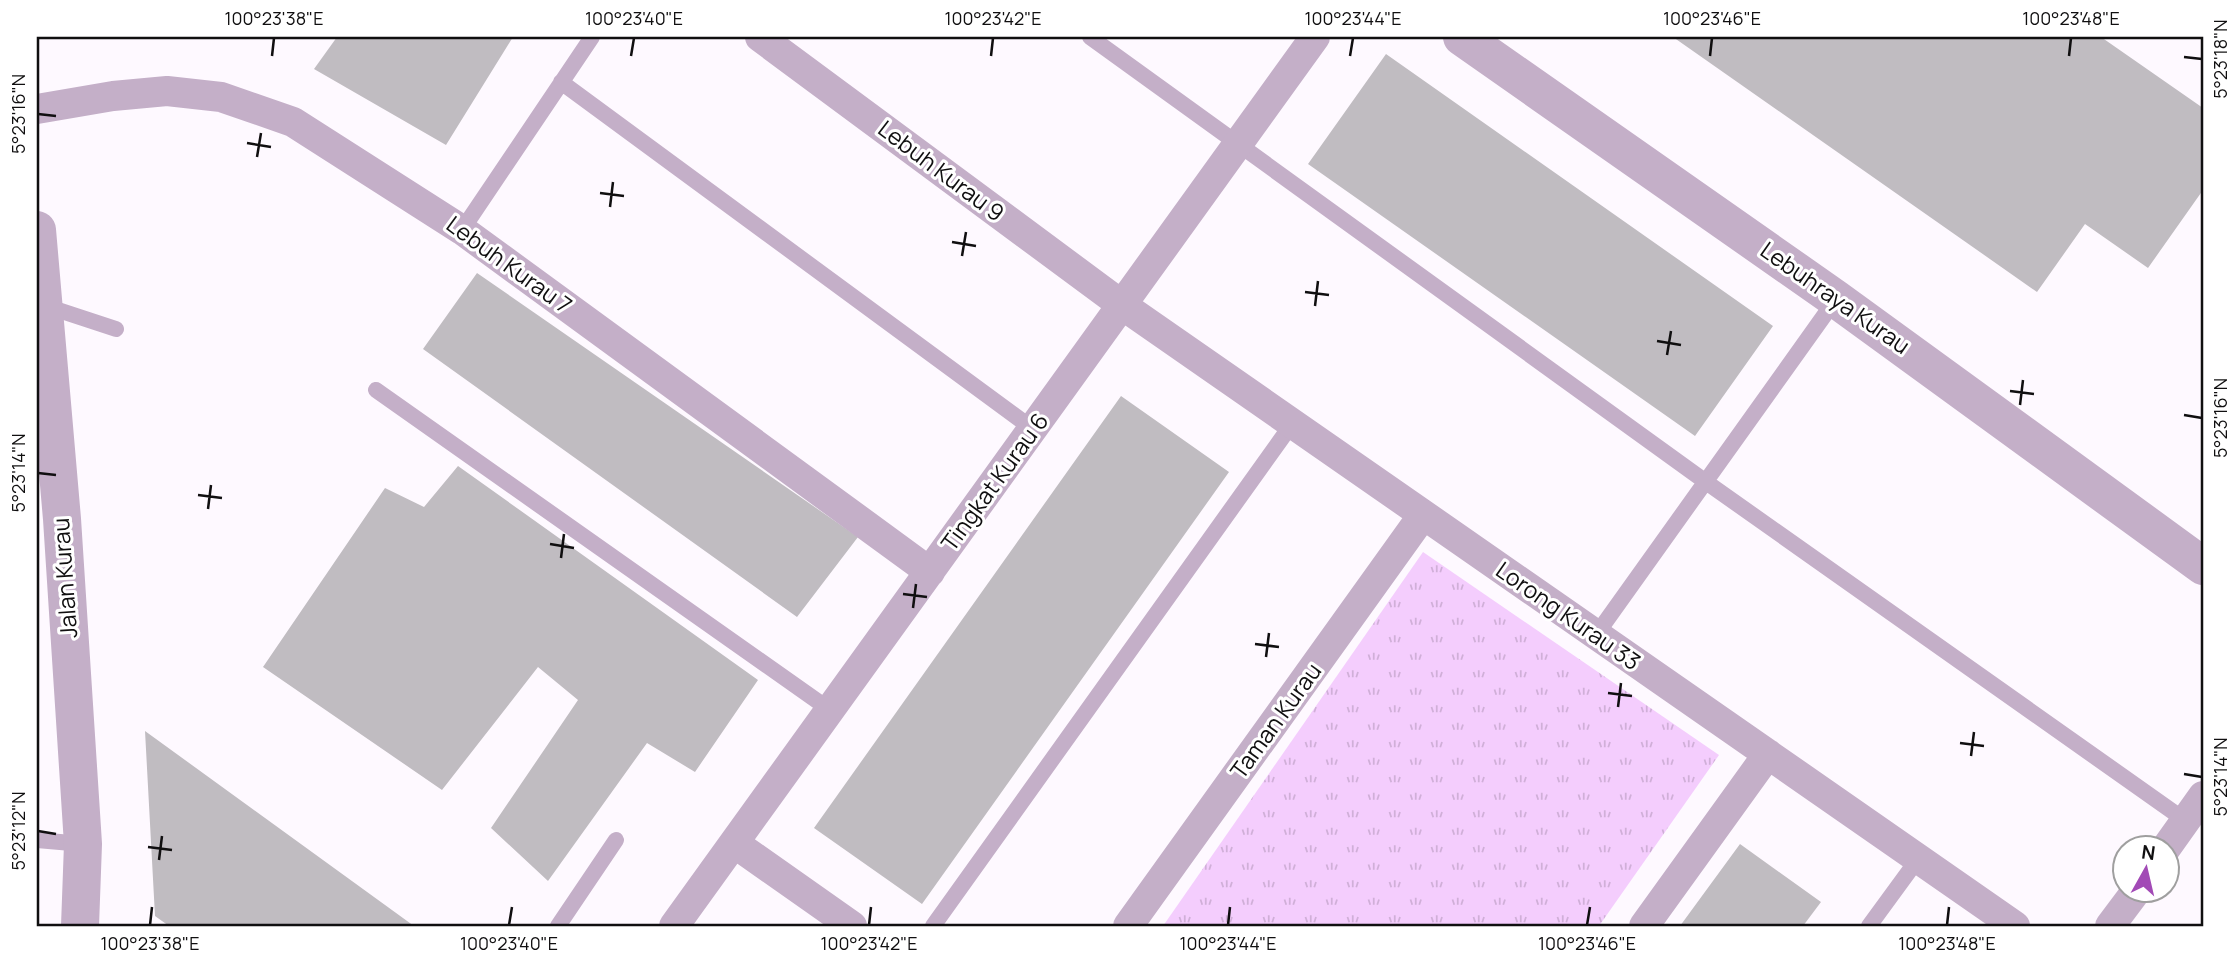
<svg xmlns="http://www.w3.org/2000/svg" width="2240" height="963" font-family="Manrope,sans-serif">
	<defs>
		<pattern id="grass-tufts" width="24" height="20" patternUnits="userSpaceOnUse" patternTransform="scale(1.75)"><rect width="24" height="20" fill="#f4cdfd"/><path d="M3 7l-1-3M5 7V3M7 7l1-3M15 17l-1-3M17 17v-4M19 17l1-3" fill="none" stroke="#d0afd8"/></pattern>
	</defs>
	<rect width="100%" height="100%" fill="#fef9ff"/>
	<path fill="url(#grass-tufts)" d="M1423 552 1719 755 1599 926H1163Z"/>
	<path fill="#c0bcc1" d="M337 37H513L446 145 314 69Z
		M1673 37H2101L2203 108V190L2148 268 2085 224 2037 292Z
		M1386 54 1773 326 1695 436 1308 164Z
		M477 273 858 537 797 617 423 349Z
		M1121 396 1229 472 922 904 814 828Z
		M458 466 758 680 695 772 647 743 548 881 491 828 578 700 538 667 442 790 263 667 385 488 424 507Z
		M145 731 414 926H169L155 916Z
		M1740 844 1821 902 1803 926H1680Z"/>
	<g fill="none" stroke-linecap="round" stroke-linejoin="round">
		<path stroke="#c4afc8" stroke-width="16" d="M1090 37 1706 482 2186 821
			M561 82 1033 429
			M462 230 592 37
			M43 305 116 329
			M376 390 830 710
			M1596 635 1836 299
			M37 840 83 844
			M558 926 616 840
			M933 926 1292 424
			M1869 926 1918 859"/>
		<path stroke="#c4afc8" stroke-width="30" d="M760 37 1122 305 2015 926
			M37 109 113 96 167 91 221 97 293 122 462 230 930 572
			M734 843 852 926
			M2166 848 2203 796
			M674 926 1315 37
			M1128 926 1423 515
			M1644 926 1768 754
			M2110 926 2137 890"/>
		<path stroke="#c4afc8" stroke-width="38" d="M1462 37 1836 299 2203 566
			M37 230 62 519 83 844 80 926"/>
	</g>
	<path fill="none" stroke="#100f10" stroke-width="2.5" d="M272 56 274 38M631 56 634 38M991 56 993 38M1350 56 1353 38M1710 56 1712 38M2069 56 2071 38M2184 57 2202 59M38 114 56 116M247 143 271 147M257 157 261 133M600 193 624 196M610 207 613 182M952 242 976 246M962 256 966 232M1305 292 1329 295M1315 306 1318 281M1657 341 1681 345M1667 355 1671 331M2010 391 2034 394M2020 405 2023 380M2184 415 2202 418M38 473 56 475M198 495 222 498M208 509 211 485M550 544 574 548M561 558 564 534M903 594 927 597M913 608 916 584M1255 644 1279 647M1266 657 1269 633M1608 693 1632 696M1618 707 1621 683M1960 743 1984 746M1971 756 1974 732M2184 774 2202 777M38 831 56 834M148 847 172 850M159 860 162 836M150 925 152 907M509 925 512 907M869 925 871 907M1228 925 1230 907M1587 925 1590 907M1947 925 1949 907"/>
	<g text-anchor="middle" stroke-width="6" stroke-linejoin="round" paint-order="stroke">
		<g font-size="23" fill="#100f10" stroke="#fff">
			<text transform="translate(941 171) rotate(37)" y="8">Lebuh Kurau 9</text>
			<text transform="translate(509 265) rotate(36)" y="8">Lebuh Kurau 7</text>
			<text transform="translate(1835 298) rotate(35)" y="8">Lebuhraya Kurau</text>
			<text transform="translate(995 482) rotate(-54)" y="8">Tingkat Kurau 6</text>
			<text transform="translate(65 578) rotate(-94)" y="8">Jalan Kurau</text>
			<text transform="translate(1568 616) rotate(35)" y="8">Lorong Kurau 33</text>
			<text transform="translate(1276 721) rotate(-54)" y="8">Taman Kurau</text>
		</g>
	</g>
	<rect width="2240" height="963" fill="none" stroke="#ffffff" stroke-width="77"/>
	<g transform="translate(2146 869) rotate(8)"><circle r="33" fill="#ffffff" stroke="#9f9f9f" stroke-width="2"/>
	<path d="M0-5L12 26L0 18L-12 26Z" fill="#a24ab6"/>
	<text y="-10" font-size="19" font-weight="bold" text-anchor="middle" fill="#100f10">N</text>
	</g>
	<rect x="38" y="38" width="2164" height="887" fill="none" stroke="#100f10" stroke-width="2.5"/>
	<g font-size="18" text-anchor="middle" fill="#100f10">
		<text x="274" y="25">100°23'38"E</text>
		<text x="634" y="25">100°23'40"E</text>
		<text x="993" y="25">100°23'42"E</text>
		<text x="1353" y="25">100°23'44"E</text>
		<text x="1712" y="25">100°23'46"E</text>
		<text x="2071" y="25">100°23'48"E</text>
		<text transform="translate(2221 59) rotate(-90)" y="6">5°23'18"N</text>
		<text transform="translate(19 114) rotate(-90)" y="6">5°23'16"N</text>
		<text transform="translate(2221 418) rotate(-90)" y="6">5°23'16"N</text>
		<text transform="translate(19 473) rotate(-90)" y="6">5°23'14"N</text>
		<text transform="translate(2221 777) rotate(-90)" y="6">5°23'14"N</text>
		<text transform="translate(19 831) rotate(-90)" y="6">5°23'12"N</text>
		<text x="150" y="950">100°23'38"E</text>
		<text x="509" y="950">100°23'40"E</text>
		<text x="869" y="950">100°23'42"E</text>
		<text x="1228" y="950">100°23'44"E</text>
		<text x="1587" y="950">100°23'46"E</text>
		<text x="1947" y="950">100°23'48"E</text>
	</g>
</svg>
